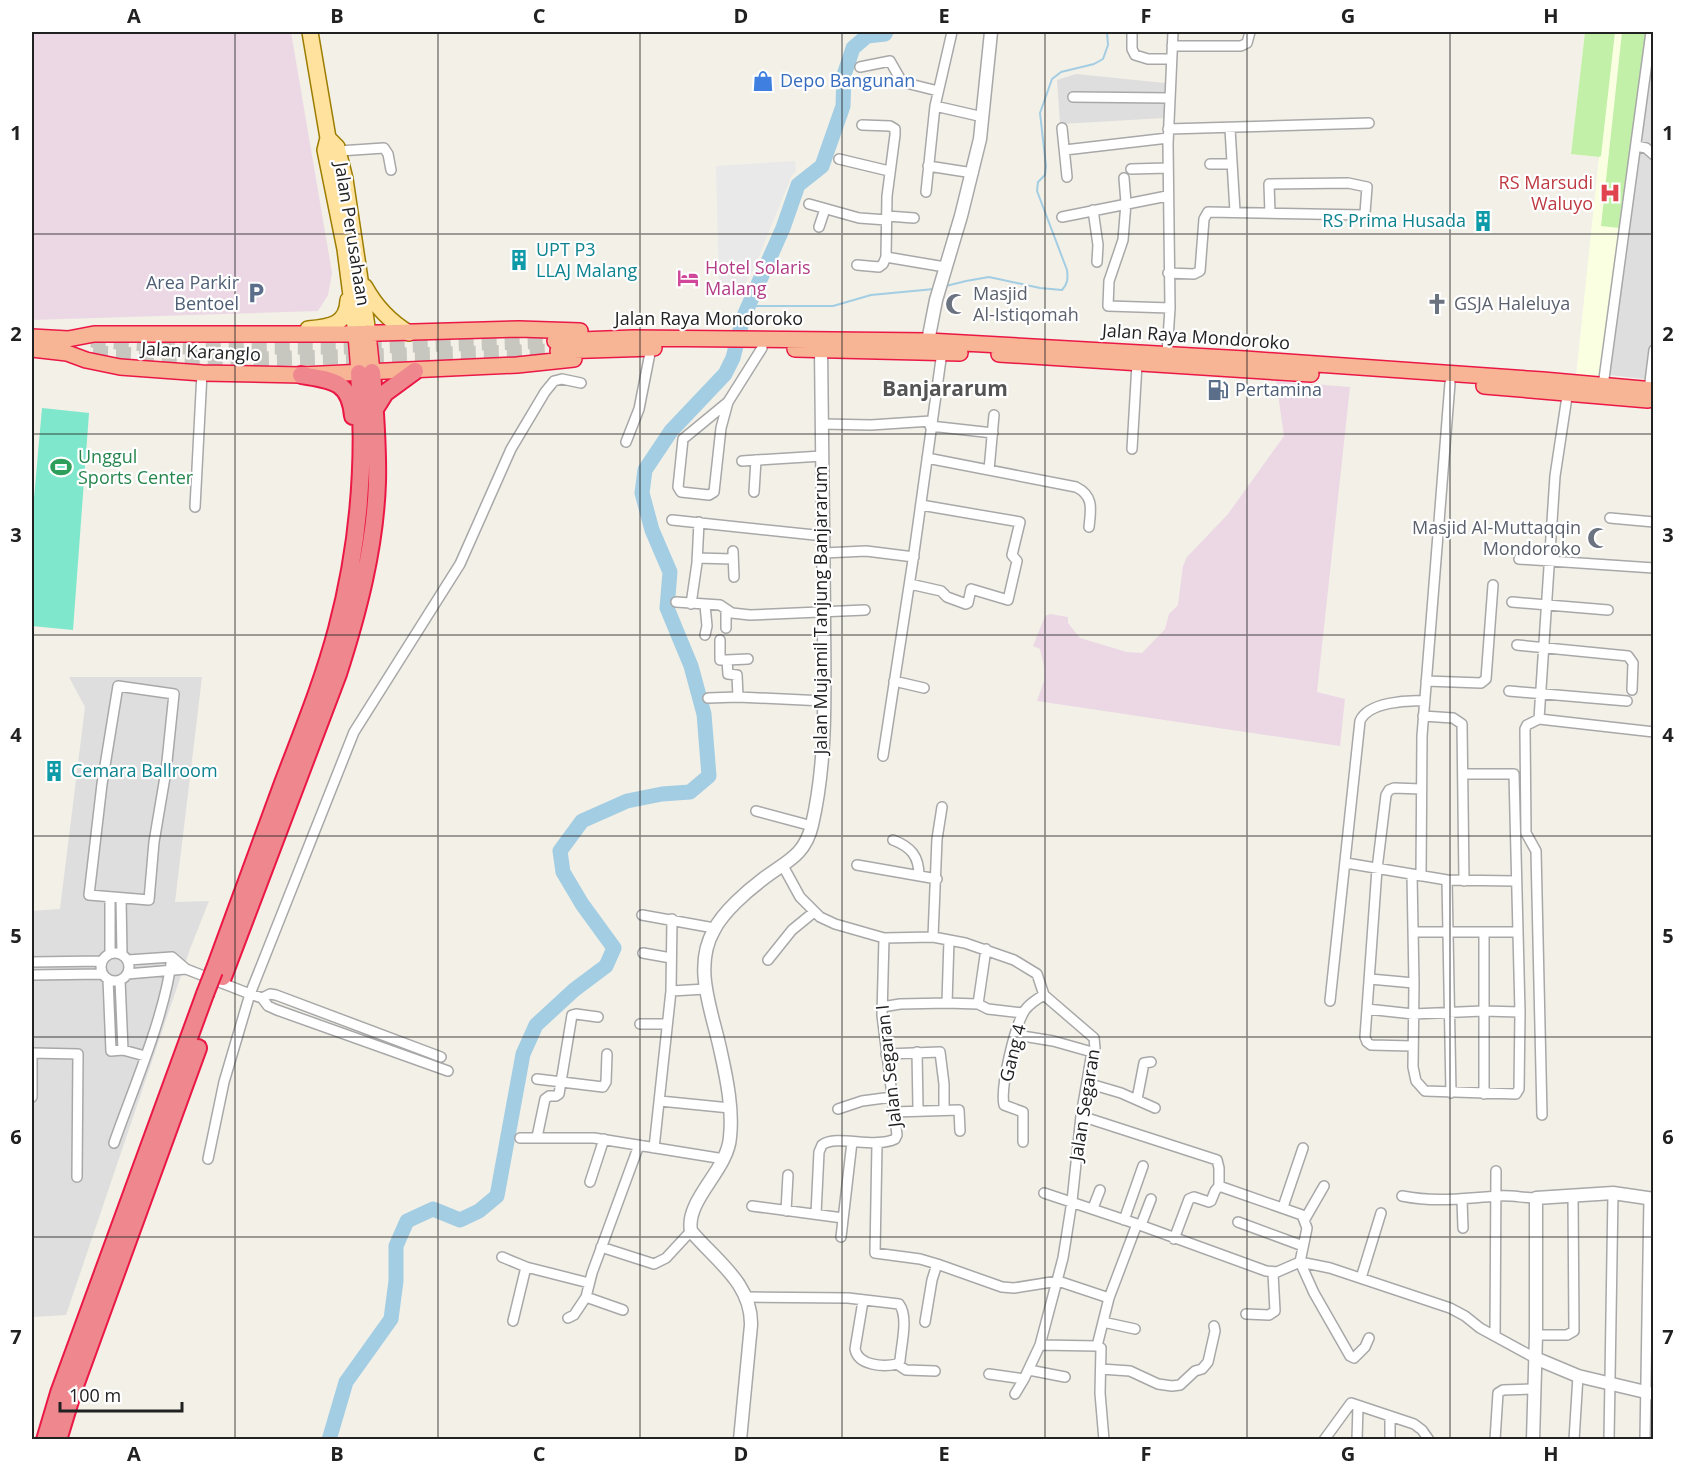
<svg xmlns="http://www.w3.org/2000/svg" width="1685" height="1471" font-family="'Open Sans',sans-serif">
	<rect width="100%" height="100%" fill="#f2f0e7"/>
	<path fill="#dfdede" d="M1653 32V380L1601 374Z
		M1076 74 1165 83V118L1060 124 1057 80Z
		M69 677H202L175 902 209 901 190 949 66 1315 32 1317V911L60 909 85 707Z"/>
	<path fill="#ecd8e5" d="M32 32H291L332 273 328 295 318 311 32 320Z
		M1276 381 1350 387 1317 692 1345 699 1340 746 1037 701 1044 681V667L1040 649 1033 646 1045 616 1050 614 1068 617V623L1080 638 1127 652 1142 653 1165 629 1169 614 1178 605 1183 566 1187 557 1228 514 1284 436Z"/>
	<path fill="#fbffe2" d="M1585 32H1647L1601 377 1576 376 1599 157 1571 154Z"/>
	<path fill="#c3f0a9" d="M1585 32H1615L1601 156 1599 157 1571 154Z
		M1622 32H1647L1620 228 1601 226Z"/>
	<path fill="#7ee7cc" d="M42 408 89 413 73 630 32 626V521Z"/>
	<path fill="#e9e9e9" d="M795 161 796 172 792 175 753 271 740 291 719 286 716 166Z"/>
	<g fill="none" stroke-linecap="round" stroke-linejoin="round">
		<path stroke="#a3cde3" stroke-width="2" d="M946 286 966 281 989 277 1040 288 1062 290C1068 283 1068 279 1067 270L1037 191 1038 182 1045 175 1046 166 1040 113 1052 79 1061 72 1094 64 1103 59 1108 45 1107 32
			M749 306H833L871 295 934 289"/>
		<path stroke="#a3cde3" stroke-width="15" d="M329 1440 346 1382 391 1319 396 1281V1246L407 1221 433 1209 460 1220 479 1211 497 1196 523 1054 536 1025 574 990 606 966 614 948 582 904 563 872 560 851 582 821 627 801 662 794 690 792 709 776 704 714 691 666 667 608 670 572 652 530 642 493 645 470 671 431 725 374 733 358 743 318 783 228 798 185 822 166 843 106 844 75 853 48 867 36 885 34 886 32"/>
		<path stroke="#c8c7bf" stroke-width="15" stroke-dasharray="15 8" stroke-linecap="butt" d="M91 340 186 347H341L555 341
			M93 353 257 359 558 351"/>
		<defs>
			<path id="minor" d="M1132 32V49L1135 55 1148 59H1171
				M1172 46H1241L1247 43 1250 32
				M860 67 890 61 902 82 938 91
				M1073 97 1169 98
				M935 106 983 117
				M1062 128 1067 177
				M1168 129 1369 123
				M1230 129 1235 211
				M1636 146 1646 148 1654 155
				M1065 150 1168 138
				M339 151 384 148 388 154 391 170
				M839 159 889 171
				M1210 164H1232
				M928 166 973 173
				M1131 169 1168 168
				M1124 178 1126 203 1123 240 1109 281 1108 306 1170 308
				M926 192 935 106 952 32
				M809 204 859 218 887 220
				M1093 210 1098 245 1097 262
				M887 216 914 218
				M1062 217 1167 196
				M819 227 825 209
				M886 257 945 267
				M857 265 879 267 883 264 886 257 887 196 895 135V129L890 126 862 125
				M1168 273 1194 274 1200 271 1204 219 1208 212 1363 215 1365 213 1367 187 1348 183 1269 184 1270 213
				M1167 354 1170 308 1168 144 1173 32
				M1603 386 1651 32
				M1649 390 1654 350
				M728 402 721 428 714 492 709 495 681 492 678 487 683 439 728 402 762 348
				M822 424 871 425 931 421
				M930 426 993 433
				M626 442 639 409 651 348
				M1132 449 1137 364
				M927 458 1076 487C1094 496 1091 509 1089 527
				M742 461 822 456
				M989 470 994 415
				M754 492 756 460
				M195 507 202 373
				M1610 518 1654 522
				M672 520 824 536
				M733 551 734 577
				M824 553 866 551 914 557
				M697 558 733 559
				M1519 559 1654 568
				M910 584 941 591 947 597 966 604 968 603 971 589 1008 600 1017 561 1012 555 1020 522 921 505
				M676 602 720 605 732 613 750 615 865 610
				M1512 602 1608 610
				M691 604 697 563 699 522
				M726 628V609
				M705 635 707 626 705 605
				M720 640V660H727L728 674 737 675 738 697
				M1517 645 1628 656 1633 663 1632 690
				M727 660 748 659
				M894 681 924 688
				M1426 681 1481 683 1486 679 1493 585
				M118 686 174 694 166 771 154 842 149 900 89 895 102 784Z
				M1509 691 1627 701
				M708 698 738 697 824 701
				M1423 716 1453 718 1462 724 1464 881
				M1539 719 1654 732
				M883 756 913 560 942 352
				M756 811 812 826
				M893 840C911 847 919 856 919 876
				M1346 863 1447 880 1515 881
				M857 865 937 879
				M783 866 800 897 820 917 835 924 884 938 933 937 965 943 1014 960 1037 974 1044 995 1094 1038 1095 1048 1092 1052 1081 1116 1072 1201 1063 1258 1040 1345 1024 1379 989 1374
				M1412 875 1414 983 1413 1067 1416 1081 1425 1091 1516 1094 1519 1089 1520 1012 1514 774H1463
				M1421 876 1422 736 1450 383
				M1447 880 1451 1093
				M121 898 122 954
				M642 915 714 928
				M1413 932H1517
				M1484 932V1094
				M933 937 937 839 942 807
				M101 967a14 14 0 1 1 28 0a14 14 0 1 1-28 0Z
				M110 953V897
				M643 953 671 958
				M128 960 172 957 186 969 250 994 354 732 460 564 511 449 545 392 554 381 562 379 581 383
				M768 960 792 930 814 912
				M32 962 102 961
				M127 974 186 969
				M32 975 103 974
				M108 979 111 1051 123 1050 120 980
				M1370 979 1414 983
				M671 991 706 989
				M262 998 268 1006 277 1010 448 1071
				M1330 1001 1360 721C1368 702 1407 700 1425 701
				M947 1003 978 1004 986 949
				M978 1004 988 1009 1023 1013
				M882 1007 900 1004 947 1003 949 940
				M1367 1009 1413 1014 1483 1011 1520 1012
				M640 1024H666
				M1016 1035 1053 1041 1092 1052
				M1412 1046 1371 1045 1367 1042 1365 1037 1377 869 1386 795 1389 790 1394 788 1421 789
				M123 1050 145 1056
				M917 1052 918 1108
				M886 1054 940 1052 944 1084V1110
				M537 1079 603 1087 606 1082 607 1054
				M1087 1083 1121 1093 1155 1108
				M32 1097V1053L78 1054 77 1177
				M1137 1099 1144 1063 1151 1062
				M660 1101 730 1108
				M838 1109 862 1101 892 1097
				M894 1112 959 1110 960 1131
				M1542 1115 1536 851 1526 833 1525 729 1527 725 1539 719 1555 476 1568 390
				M1081 1116 1217 1160 1219 1168V1186L1215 1191 1211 1201 1209 1202 1194 1197 1189 1199 1174 1239
				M537 1137 545 1099 549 1096H556L559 1094 572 1015 576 1014 598 1017
				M520 1138H594L724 1159
				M1023 1142V1112L1004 1105C1000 1087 1015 1025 1025 1010 1030 1003 1037 999 1044 995
				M114 1143C134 1086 165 1016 172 957
				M877 1144 875 1253 920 1259 937 1264
				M654 1148 671 991 672 919
				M208 1159 224 1082 250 994 262 998 270 994 276 995 441 1057
				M590 1182 604 1139
				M1219 1186 1302 1215 1307 1228 1300 1262 1314 1293 1350 1356 1354 1358 1365 1347 1369 1338
				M1044 1193 1137 1224 1266 1271 1277 1272 1300 1262
				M1402 1196C1438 1203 1463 1198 1499 1196 1511 1195 1524 1198 1536 1198
				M1462 1200 1463 1228
				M752 1206 843 1218
				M1283 1207 1303 1148
				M1093 1208 1100 1190
				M786 1211 788 1175
				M816 1214 819 1152 822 1145C836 1134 874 1149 895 1139L897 1135 882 1015 884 938
				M1305 1219 1324 1186
				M1124 1220 1143 1166
				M1238 1222 1303 1246
				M1141 1225 1151 1199
				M841 1237 852 1142
				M601 1247 654 1264 666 1258 691 1231
				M502 1257 526 1267 589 1283
				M1300 1262 1330 1268 1450 1308 1465 1316 1480 1328 1535 1358
				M1361 1278 1381 1213
				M586 1297 623 1310
				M747 1297 848 1298 899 1304C909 1317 901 1345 900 1361L897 1364C884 1367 858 1366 855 1349L863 1301
				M1246 1314 1269 1315 1275 1311 1273 1273
				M568 1318 574 1315 586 1297 592 1273 639 1145
				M513 1321 526 1267
				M925 1322 932 1280 937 1264 1002 1287 1014 1288 1058 1281 1109 1298
				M1103 1322 1135 1329
				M1536 1335H1567L1574 1331 1573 1195
				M1495 1336 1496 1171
				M1040 1345 1097 1346 1101 1348 1100 1393 1104 1440
				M1097 1346 1109 1298 1137 1224
				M897 1364 906 1370 935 1371
				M1101 1369 1130 1371 1158 1384 1172 1386 1180 1385 1195 1371 1202 1369 1208 1362 1215 1331 1214 1326
				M1029 1370 1065 1377
				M1015 1394 1024 1379
				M1324 1440 1351 1403 1414 1424 1422 1430 1429 1440
				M1357 1440 1358 1406
				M1390 1440V1416
				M1495 1440 1498 1393 1503 1390 1533 1389
				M1574 1440 1578 1376
				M1609 1440 1613 1193
				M1645 1440 1649 1198"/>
			<path id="tertiary" d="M928 341 936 300 961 216 980 139 991 32
				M1535 1358 1578 1376 1654 1394
				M740 1440 751 1325C752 1283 715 1260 691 1231 685 1200 728 1170 730 1137 733 1110 727 1080 721 1053 713 1013 692 968 714 930 723 912 747 891 763 879 785 862 805 856 812 825 828 756 824 684 824 614 823 526 822 437 821 349
				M1533 1440 1536 1335V1198L1613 1193 1654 1199"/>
			<path id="primary" d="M310 32 328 138 325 150 345 249 356 334
				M328 138 337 147 345 179 368 333
				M365 287C376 307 389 321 409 333
				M308 329C330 327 347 325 348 300"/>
			<path id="trunk" d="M368 333 372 372
				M356 334 359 373
				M32 337 68 339 94 334H344L519 329 580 331
				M555 341 633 338 928 341 1245 359 1543 380 1654 390
				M32 349 67 353 86 360 120 367 202 373 301 375 517 365 574 359
				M795 349 960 353
				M558 351 654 348
				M999 354 1311 374
				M1484 386 1648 400"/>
			<path id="motorway" d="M301 375C331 380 350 380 353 416
				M375 409 385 393 415 371
				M214 971C237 908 260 846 283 783 302 733 323 682 337 629 359 546 366 459 359 373
				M223 977 338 674C358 612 375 547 377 482 378 446 375 409 372 372
				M45 1440 59 1393 205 994
				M58 1440 73 1391 198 1048"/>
		</defs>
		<use href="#minor" stroke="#a8a8a8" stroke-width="12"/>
		<use href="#tertiary" stroke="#a8a8a8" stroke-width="15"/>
		<use href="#primary" stroke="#9d7d00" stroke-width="18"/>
		<use href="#trunk" stroke="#eb1846" stroke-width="18"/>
		<use href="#motorway" stroke="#eb1846" stroke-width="20"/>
		<use href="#minor" stroke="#fff" stroke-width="9"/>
		<use href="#tertiary" stroke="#fff" stroke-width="12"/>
		<use href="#primary" stroke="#ffe29e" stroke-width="15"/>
		<use href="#trunk" stroke="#f7b596" stroke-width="15"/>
		<use href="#motorway" stroke="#ef888e" stroke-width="16"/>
		<defs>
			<path id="motorway-bridge" d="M205 994 214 971"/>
		</defs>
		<use href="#motorway-bridge" stroke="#eb1846" stroke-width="20" stroke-linecap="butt"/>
		<use href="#motorway-bridge" stroke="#ef888e" stroke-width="16"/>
	</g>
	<path fill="none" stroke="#212121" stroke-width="1.5" stroke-opacity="0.55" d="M235 32V1440M438 32V1440M640 32V1440M842 32V1440M1045 32V1440M1247 32V1440M1450 32V1440M32 234H1654M32 434H1654M32 635H1654M32 836H1654M32 1037H1654M32 1237H1654"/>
	<defs>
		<symbol id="shop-bare" viewBox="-9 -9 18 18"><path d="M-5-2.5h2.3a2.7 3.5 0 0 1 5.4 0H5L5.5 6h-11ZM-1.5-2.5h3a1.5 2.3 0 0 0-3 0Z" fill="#3f7fe0" stroke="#fff" stroke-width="2.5" paint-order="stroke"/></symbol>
		<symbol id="hospital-bare" viewBox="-9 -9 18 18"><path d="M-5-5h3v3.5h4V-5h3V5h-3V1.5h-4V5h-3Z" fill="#e0444e" stroke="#fff" stroke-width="2.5" paint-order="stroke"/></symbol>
		<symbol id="building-bare" viewBox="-9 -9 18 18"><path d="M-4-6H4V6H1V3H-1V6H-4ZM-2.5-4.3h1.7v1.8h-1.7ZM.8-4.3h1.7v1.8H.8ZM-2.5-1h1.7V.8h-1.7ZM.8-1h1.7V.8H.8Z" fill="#0f9aa8" stroke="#fff" stroke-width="2.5" paint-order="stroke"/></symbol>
		<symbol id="hotel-bare" viewBox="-9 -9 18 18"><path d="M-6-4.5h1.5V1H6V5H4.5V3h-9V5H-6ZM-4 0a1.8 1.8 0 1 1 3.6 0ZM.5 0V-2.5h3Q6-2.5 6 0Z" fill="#d1479c" stroke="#fff" stroke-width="2.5" paint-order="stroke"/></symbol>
		<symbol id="parking-bare" viewBox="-9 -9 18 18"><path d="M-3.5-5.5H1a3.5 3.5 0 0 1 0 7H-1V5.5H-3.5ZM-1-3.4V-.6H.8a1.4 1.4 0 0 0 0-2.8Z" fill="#5c6f8a" stroke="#fff" stroke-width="2.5" paint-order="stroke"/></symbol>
		<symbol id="mosque-bare" viewBox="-9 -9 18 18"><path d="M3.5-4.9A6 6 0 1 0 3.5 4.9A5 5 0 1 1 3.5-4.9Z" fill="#6b7280" stroke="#fff" stroke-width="2.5" paint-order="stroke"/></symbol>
		<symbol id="church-bare" viewBox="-9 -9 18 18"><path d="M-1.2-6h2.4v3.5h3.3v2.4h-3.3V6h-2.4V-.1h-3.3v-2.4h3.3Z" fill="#6b7280" stroke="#fff" stroke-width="2.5" paint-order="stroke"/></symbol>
		<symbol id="fuel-bare" viewBox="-9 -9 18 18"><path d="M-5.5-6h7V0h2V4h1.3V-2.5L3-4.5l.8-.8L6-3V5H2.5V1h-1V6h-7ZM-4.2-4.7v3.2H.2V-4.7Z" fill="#5c6f8a" stroke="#fff" stroke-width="2.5" paint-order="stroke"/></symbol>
		<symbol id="stadium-bare" viewBox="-9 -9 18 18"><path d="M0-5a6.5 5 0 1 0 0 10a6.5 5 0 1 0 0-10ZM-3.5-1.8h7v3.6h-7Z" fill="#2e9e5b" stroke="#fff" stroke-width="2.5" paint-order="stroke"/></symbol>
	</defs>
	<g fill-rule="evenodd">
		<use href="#shop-bare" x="748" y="66" width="30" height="30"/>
		<use href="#hospital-bare" x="1595" y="178" width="30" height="30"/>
		<use href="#building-bare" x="1468" y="206" width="30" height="30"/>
		<use href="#building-bare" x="504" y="245" width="30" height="30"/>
		<use href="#hotel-bare" x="673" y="263" width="30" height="30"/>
		<use href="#parking-bare" x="241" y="278" width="30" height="30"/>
		<use href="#mosque-bare" x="941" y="289" width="30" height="30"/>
		<use href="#church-bare" x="1422" y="289" width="30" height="30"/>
		<use href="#fuel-bare" x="1203" y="375" width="30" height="30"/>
		<use href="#stadium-bare" x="46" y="452" width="30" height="30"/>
		<use href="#mosque-bare" x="1583" y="523" width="30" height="30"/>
		<use href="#building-bare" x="39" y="756" width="30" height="30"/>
	</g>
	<g text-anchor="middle" stroke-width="4.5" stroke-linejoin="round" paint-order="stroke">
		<g font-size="18" fill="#366cbe" stroke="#fff" text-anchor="start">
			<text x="780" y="87">Depo Bangunan</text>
		</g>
		<g font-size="18" fill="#be3a42" stroke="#fff" text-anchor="end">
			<text x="1593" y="189">RS Marsudi<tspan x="1593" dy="21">Waluyo</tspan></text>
		</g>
		<g font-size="18" fill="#0d838f" stroke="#fff" text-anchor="start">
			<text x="1466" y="227" text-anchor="end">RS Prima Husada</text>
			<text x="536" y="256">UPT P3<tspan x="536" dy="21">LLAJ Malang</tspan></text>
			<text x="71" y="777">Cemara Ballroom</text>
		</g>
		<g font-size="18" fill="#212121" stroke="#fff">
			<text transform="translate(352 234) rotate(81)" y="6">Jalan Perusahaan</text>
			<text x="709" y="325">Jalan Raya Mondoroko</text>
			<text transform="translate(1196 337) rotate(4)" y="6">Jalan Raya Mondoroko</text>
			<text transform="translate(201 352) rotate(3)" y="6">Jalan Karanglo</text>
			<text transform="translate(821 610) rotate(-90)" y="6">Jalan Mujamil Tanjung Banjararum</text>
			<text transform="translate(1013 1053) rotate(-76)" y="6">Gang 4</text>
			<text transform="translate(889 1066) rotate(-96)" y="6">Jalan Segaran I</text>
			<text transform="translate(1085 1105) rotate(-81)" y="6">Jalan Segaran</text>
		</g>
		<g font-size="18" fill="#b23c85" stroke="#fff" text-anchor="start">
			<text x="705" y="274">Hotel Solaris<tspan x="705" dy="21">Malang</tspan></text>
		</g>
		<g font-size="18" fill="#4e5e75" stroke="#fff" text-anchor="end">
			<text x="239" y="289">Area Parkir<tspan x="239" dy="21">Bentoel</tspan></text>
			<text x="1235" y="396" text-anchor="start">Pertamina</text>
		</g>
		<g font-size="18" fill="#5b616d" stroke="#fff" text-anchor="start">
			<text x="973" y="300">Masjid<tspan x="973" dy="21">Al-Istiqomah</tspan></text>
			<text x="1454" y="310">GSJA Haleluya</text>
			<text x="1581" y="534" text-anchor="end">Masjid Al-Muttaqqin<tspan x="1581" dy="21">Mondoroko</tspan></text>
		</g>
		<g font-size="18" fill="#27864d" stroke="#fff" text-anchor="start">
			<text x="78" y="463">Unggul<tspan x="78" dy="21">Sports Center</tspan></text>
		</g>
		<g font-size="21" font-weight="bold" fill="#545454" stroke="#fff">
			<text x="945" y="396">Banjararum</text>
		</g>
	</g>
	<rect width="1685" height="1471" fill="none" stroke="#ffffff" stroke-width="66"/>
	<path d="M60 1402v9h122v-9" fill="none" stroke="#212121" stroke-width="3"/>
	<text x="69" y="1402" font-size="18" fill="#212121" stroke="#ffffff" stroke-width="4.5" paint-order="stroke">100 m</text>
	<rect x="33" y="33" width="1619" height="1405" fill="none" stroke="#212121" stroke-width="2"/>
	<g font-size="20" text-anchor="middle" font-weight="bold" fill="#212121">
		<text x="134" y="23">A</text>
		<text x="337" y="23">B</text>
		<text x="539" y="23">C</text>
		<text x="741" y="23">D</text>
		<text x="944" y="23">E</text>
		<text x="1146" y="23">F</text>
		<text x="1348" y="23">G</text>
		<text x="1551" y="23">H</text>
		<text x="16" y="140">1</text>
		<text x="1668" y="140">1</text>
		<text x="16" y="341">2</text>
		<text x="1668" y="341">2</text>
		<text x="16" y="542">3</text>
		<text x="1668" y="542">3</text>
		<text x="16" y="742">4</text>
		<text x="1668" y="742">4</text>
		<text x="16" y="943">5</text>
		<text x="1668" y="943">5</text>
		<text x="16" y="1144">6</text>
		<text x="1668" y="1144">6</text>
		<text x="16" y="1344">7</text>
		<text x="1668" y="1344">7</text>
		<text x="134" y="1461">A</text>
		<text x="337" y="1461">B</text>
		<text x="539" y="1461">C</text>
		<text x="741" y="1461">D</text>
		<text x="944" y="1461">E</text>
		<text x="1146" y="1461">F</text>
		<text x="1348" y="1461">G</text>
		<text x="1551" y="1461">H</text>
	</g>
</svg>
